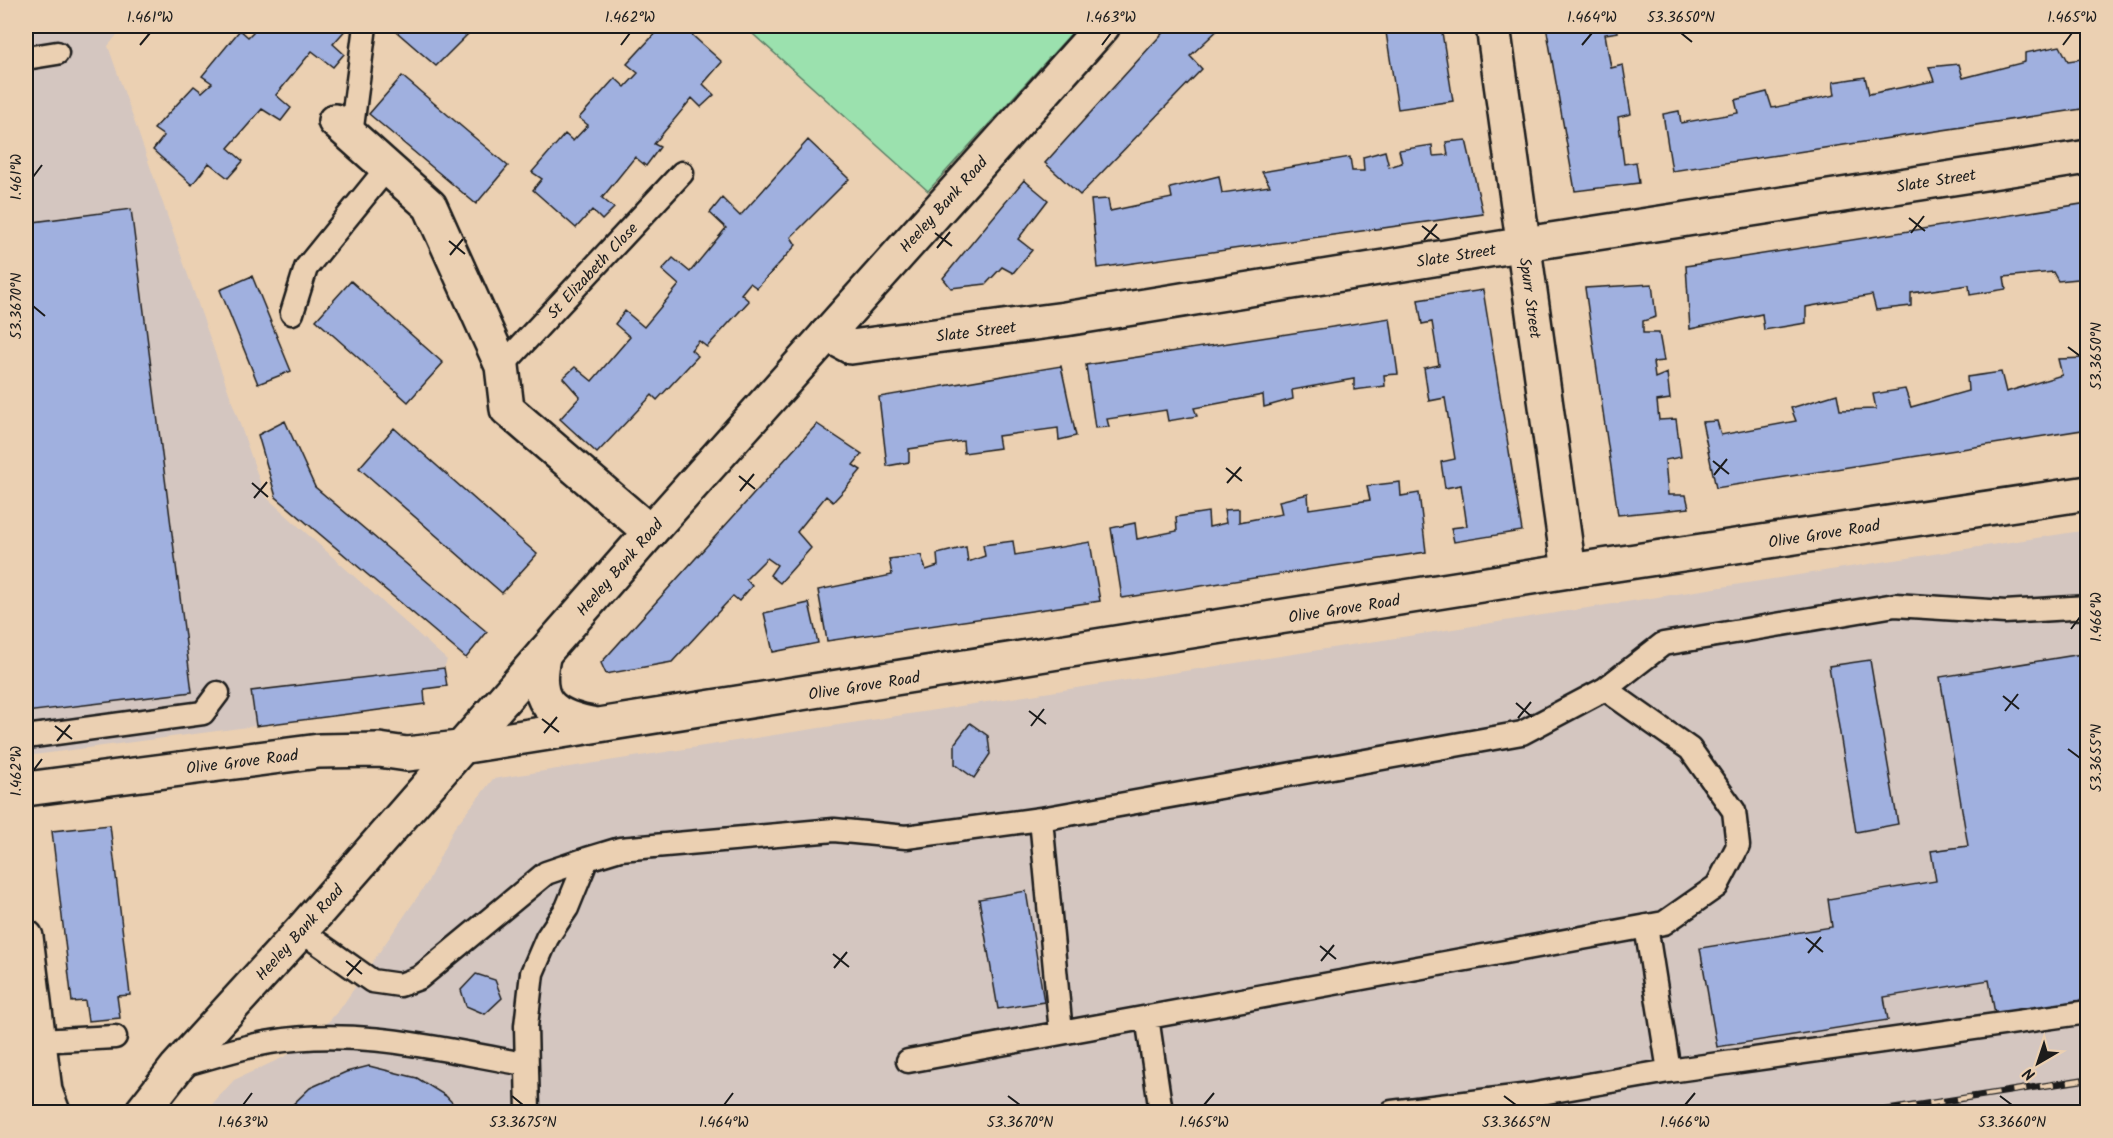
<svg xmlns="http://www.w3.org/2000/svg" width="2113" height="1138" font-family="Kalam,sans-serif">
	<rect width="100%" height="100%" fill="#ebd0b2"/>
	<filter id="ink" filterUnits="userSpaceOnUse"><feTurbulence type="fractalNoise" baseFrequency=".0167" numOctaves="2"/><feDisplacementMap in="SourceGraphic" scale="12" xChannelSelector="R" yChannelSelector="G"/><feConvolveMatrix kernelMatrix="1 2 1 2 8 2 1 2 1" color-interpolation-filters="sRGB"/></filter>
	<g filter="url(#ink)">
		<path fill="#d4c6c0" d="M26 26H124L108 46 265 496 447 660 444 668 447 686 424 689 425 704 26 756Z
			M2087 530V1112H205L234 1080 284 1057 313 1039 340 1009 427 883 454 828 493 779Z"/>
		<path fill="#9be1ae" stroke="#5c7e65" stroke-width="1.5" d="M744 26H1078L928 191Z"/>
		<path fill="#a0b0df" stroke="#1c1c1c" stroke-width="1.5" d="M255 26H349L333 44 344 54 333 67 312 51 276 95 291 108 281 121 262 109 228 148 243 161 228 178 209 163 192 185 153 150 164 136 154 129 194 86 202 92 212 83 202 76 240 30 248 37 257 28Z
			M390 26H476L436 66Z
			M662 26 671 32 676 26H682L722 62 703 84 714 95 701 107 692 98 654 144 660 147 646 166 635 157 602 198 614 208 602 220 592 210 576 228 533 190 542 179 532 172 565 134 573 141 588 125 579 118 615 78 625 87 638 73 627 64Z
			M1169 26H1222L1190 56 1202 69 1080 195 1045 163Z
			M1385 26H1441L1453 101 1398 109Z
			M1546 26H1617L1618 32 1605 34 1611 68 1623 65 1631 114 1618 117 1624 164 1636 162 1639 183 1575 191Z
			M2060 46 2068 61 2088 58V108L1672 171 1663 114 1679 111 1681 123 1738 113 1735 100 1767 92 1772 108 1835 95 1833 82 1865 77 1869 94 1934 81 1929 67 1959 64 1963 78 2025 62V53Z
			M402 76 508 166 476 204 369 114Z
			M808 140 849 179 791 237 796 245 757 288 750 283 741 294 749 301 707 347 699 341 691 350 698 356 657 400 652 395 597 453 560 419 580 397 563 378 575 367 592 381 630 337 615 324 625 311 644 327 679 285 662 270 673 258 690 272 726 228 710 213 722 198 740 216Z
			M1466 140 1483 214 1098 268 1091 200 1108 199 1110 211 1172 198 1170 188 1219 176 1222 193 1270 186 1262 172 1350 157 1352 171H1364L1363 157 1385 151 1389 167 1402 163 1399 150 1432 145 1433 156 1448 155 1446 142Z
			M1024 180 1048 200 1018 239 1032 250 1013 273 1002 267 986 284 951 288 943 278Z
			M2088 203V278L2058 281 2053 272 2004 277 2006 289 1970 295 1969 285 1911 293V306L1876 310 1872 295 1806 307V323L1764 330 1762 314 1690 329 1686 266Z
			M131 209 192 692 26 712V223Z
			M252 276 291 371 258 384 220 290Z
			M351 281 443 363 408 402 316 320Z
			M1652 284 1656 317 1643 321V333H1659L1664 361 1653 362 1655 378 1667 373 1670 399 1657 401 1659 420 1676 419 1681 457 1665 460 1668 495H1686L1689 508 1618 515 1585 288Z
			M1483 290 1522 531 1454 542 1451 528 1467 526 1461 485 1445 488 1441 462 1455 459 1445 398 1429 401 1424 368 1439 365 1432 322 1422 324 1418 300Z
			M1390 318 1398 374 1384 375 1385 386 1354 390V379L1292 390 1293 399 1264 407 1263 395 1194 408 1197 416 1168 421 1166 410 1107 419 1109 427 1095 428 1086 365Z
			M2085 358 2088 376V429L1716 488 1702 422 1717 421 1721 435 1796 421 1791 408 1837 394 1840 410 1876 409 1873 394 1905 389 1911 407 1968 391 1967 377 2001 372 2006 392 2062 375 2058 359Z
			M1061 366 1076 436 1059 440 1058 428 998 436 1000 448 964 453 963 441 909 449V462L887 466 879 397Z
			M285 421 315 487 487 632 466 658 276 497 258 435Z
			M817 424 862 454 853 465 861 470 846 488 833 502 826 496 797 532 811 548 780 583 770 575 777 565 767 558 746 579 752 586 739 601 733 596 672 662 606 674 601 663Z
			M394 428 537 554 502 593 359 468Z
			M1400 482 1401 496 1419 493 1426 552 1122 598 1111 528 1135 523 1137 539 1177 531 1176 517 1208 512 1209 527 1226 523 1224 510 1239 509V522L1282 514 1279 501 1308 494 1309 509 1370 500 1367 486Z
			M1013 541 1015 555 1090 542 1100 601 827 641 818 590 892 575 889 559 921 555 926 570 938 566 937 554 966 547 968 562 985 556 983 545Z
			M809 603 818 643 773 652 764 613Z
			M2088 653V999L1995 1014 1989 980 1884 997 1888 1020 1717 1047 1700 948 1832 927 1828 899 1936 881 1931 851 1968 846 1940 677Z
			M1870 660 1898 824 1856 832 1829 666Z
			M444 668 447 686 424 689 425 704 256 726 251 691Z
			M970 723 988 736 990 754 974 778 955 764V743Z
			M110 825 130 995 117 996 120 1018 88 1021 85 1001 72 1002 52 831Z
			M1026 891 1044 1002 998 1009 979 899Z
			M476 974 495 980 502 998 485 1014 466 1006 461 990Z
			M369 1066 417 1078 446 1096 461 1112H285L310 1088 346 1072Z"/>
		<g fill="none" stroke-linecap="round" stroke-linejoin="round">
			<defs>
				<path id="service" d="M26 58 57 53
					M351 135 365 26
					M292 313 306 268 387 168
					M502 366 682 173
					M26 737 203 713 218 693
					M1041 819 1061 1033 1664 923 1717 886 1738 846 1734 811 1690 749 1605 689
					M301 931 372 981 400 985 419 978 546 873 587 859
					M1147 1017 1161 1112
					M39 1041 115 1037
					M908 1061 1061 1033
					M178 1066C209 1058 240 1047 271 1042 355 1027 443 1050 525 1064
					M1669 1071 2088 1012
					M528 1112 526 1026 532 973 547 938 567 908 587 859 620 849 834 830 906 837 1041 819 1522 733 1605 689 1663 644 1895 605 2005 612 2088 607
					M1392 1112 1530 1095 1669 1071 1646 926"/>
				<path id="minor" d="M1493 26 1569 571
					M335 121 430 206 502 366 507 409 650 532
					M827 334 851 347 1065 319 1538 242 2088 157
					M544 653C532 702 550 717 597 725
					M460 747 1569 571 2088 493
					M26 789 319 751 379 750 407 754 459 748
					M26 937 45 1091 53 1112"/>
				<path id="tertiary" d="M142 1112 177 1067 301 931 650 532 1103 26"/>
			</defs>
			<use href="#service" stroke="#1c1c1c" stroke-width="27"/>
			<use href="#minor" stroke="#1c1c1c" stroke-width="38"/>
			<use href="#tertiary" stroke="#1c1c1c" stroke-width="38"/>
			<use href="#service" stroke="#ebd0b2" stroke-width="22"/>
			<use href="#minor" stroke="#ebd0b2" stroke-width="33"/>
			<use href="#tertiary" stroke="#ebd0b2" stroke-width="33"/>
			<defs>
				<path id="rail" d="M1874 1112 2088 1079"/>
			</defs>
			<use href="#rail" stroke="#1c1c1c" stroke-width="7"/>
			<use href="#rail" stroke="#ebd0b2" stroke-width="4.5" stroke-dasharray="14" stroke-linecap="butt"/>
		</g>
	</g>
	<path fill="none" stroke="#1c1c1c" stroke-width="2" d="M1681 33 1692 42M140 45 150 33M621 45 630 33M1102 45 1111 33M1582 45 1592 33M2063 45 2072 33M33 177 42 165M1909 218 1925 231M1422 226 1439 239M935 233 952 246M1911 233 1924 216M1424 240 1437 224M449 241 465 254M937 248 950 232M450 255 463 239M33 306 45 316M2068 347 2080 356M1713 461 1729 474M1226 468 1242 481M1714 475 1727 459M739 476 755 489M252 483 268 497M1227 483 1241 467M740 491 754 474M254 498 267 482M2071 629 2080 617M2003 696 2019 709M1516 703 1532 717M1029 711 1046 724M2005 711 2018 694M1518 718 1531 702M542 719 559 732M55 726 72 739M1031 726 1044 709M544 733 557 717M57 741 70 725M2068 749 2080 758M33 771 42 759M1806 938 1823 952M1320 946 1336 959M1808 953 1821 937M833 954 849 967M346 961 362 974M1321 961 1334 945M834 968 847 952M347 976 361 960M512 1096 523 1105M1008 1096 1020 1105M1504 1096 1516 1105M2000 1096 2012 1105M243 1105 252 1093M724 1105 733 1093M1204 1105 1214 1093M1685 1105 1695 1093"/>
	<g text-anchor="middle" stroke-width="4.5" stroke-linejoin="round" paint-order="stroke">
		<g font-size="16" fill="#1c1c1c" stroke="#ebd0b2">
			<text transform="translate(1936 180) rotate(-9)" y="6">Slate Street</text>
			<text transform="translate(943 204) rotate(-48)" y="6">Heeley Bank Road</text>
			<text transform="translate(1456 255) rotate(-9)" y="6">Slate Street</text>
			<text transform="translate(592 270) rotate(-47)" y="6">St Elizabeth Close</text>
			<text transform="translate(1531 298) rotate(82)" y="6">Spurr Street</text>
			<text transform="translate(976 331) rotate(-7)" y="6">Slate Street</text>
			<text transform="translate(1824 533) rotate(-9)" y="6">Olive Grove Road</text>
			<text transform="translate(619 567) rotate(-49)" y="6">Heeley Bank Road</text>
			<text transform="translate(1344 608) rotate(-9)" y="6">Olive Grove Road</text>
			<text transform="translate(864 685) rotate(-9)" y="6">Olive Grove Road</text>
			<text transform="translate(242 761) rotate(-7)" y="6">Olive Grove Road</text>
			<text transform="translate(299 932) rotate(-48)" y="6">Heeley Bank Road</text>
		</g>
	</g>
	<rect width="2113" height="1138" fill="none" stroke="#ebd0b2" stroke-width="66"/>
	<g transform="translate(2038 1063) rotate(219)" stroke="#ebd0b2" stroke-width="4.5" paint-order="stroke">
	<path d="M0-4.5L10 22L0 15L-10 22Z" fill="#1c1c1c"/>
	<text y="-9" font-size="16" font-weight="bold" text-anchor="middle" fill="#1c1c1c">N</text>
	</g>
	<rect x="33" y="33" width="2047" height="1072" fill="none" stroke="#1c1c1c" stroke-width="2"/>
	<g font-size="15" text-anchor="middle" fill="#1c1c1c">
		<text x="150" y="22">1.461°W</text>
		<text x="630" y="22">1.462°W</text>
		<text x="1111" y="22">1.463°W</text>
		<text x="1592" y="22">1.464°W</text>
		<text x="1681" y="22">53.3650°N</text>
		<text x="2072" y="22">1.465°W</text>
		<text transform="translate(16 177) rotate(-90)" y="5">1.461°W</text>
		<text transform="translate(16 306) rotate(-90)" y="5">53.3670°N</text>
		<text transform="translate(2096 356) rotate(-90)" y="5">53.3650°N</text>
		<text transform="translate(2096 617) rotate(-90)" y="5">1.466°W</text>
		<text transform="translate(2096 758) rotate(-90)" y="5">53.3655°N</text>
		<text transform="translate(16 771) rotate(-90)" y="5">1.462°W</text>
		<text x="243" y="1127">1.463°W</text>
		<text x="523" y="1127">53.3675°N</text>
		<text x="724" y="1127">1.464°W</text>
		<text x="1020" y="1127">53.3670°N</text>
		<text x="1204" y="1127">1.465°W</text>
		<text x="1516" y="1127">53.3665°N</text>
		<text x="1685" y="1127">1.466°W</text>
		<text x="2012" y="1127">53.3660°N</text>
	</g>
</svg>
